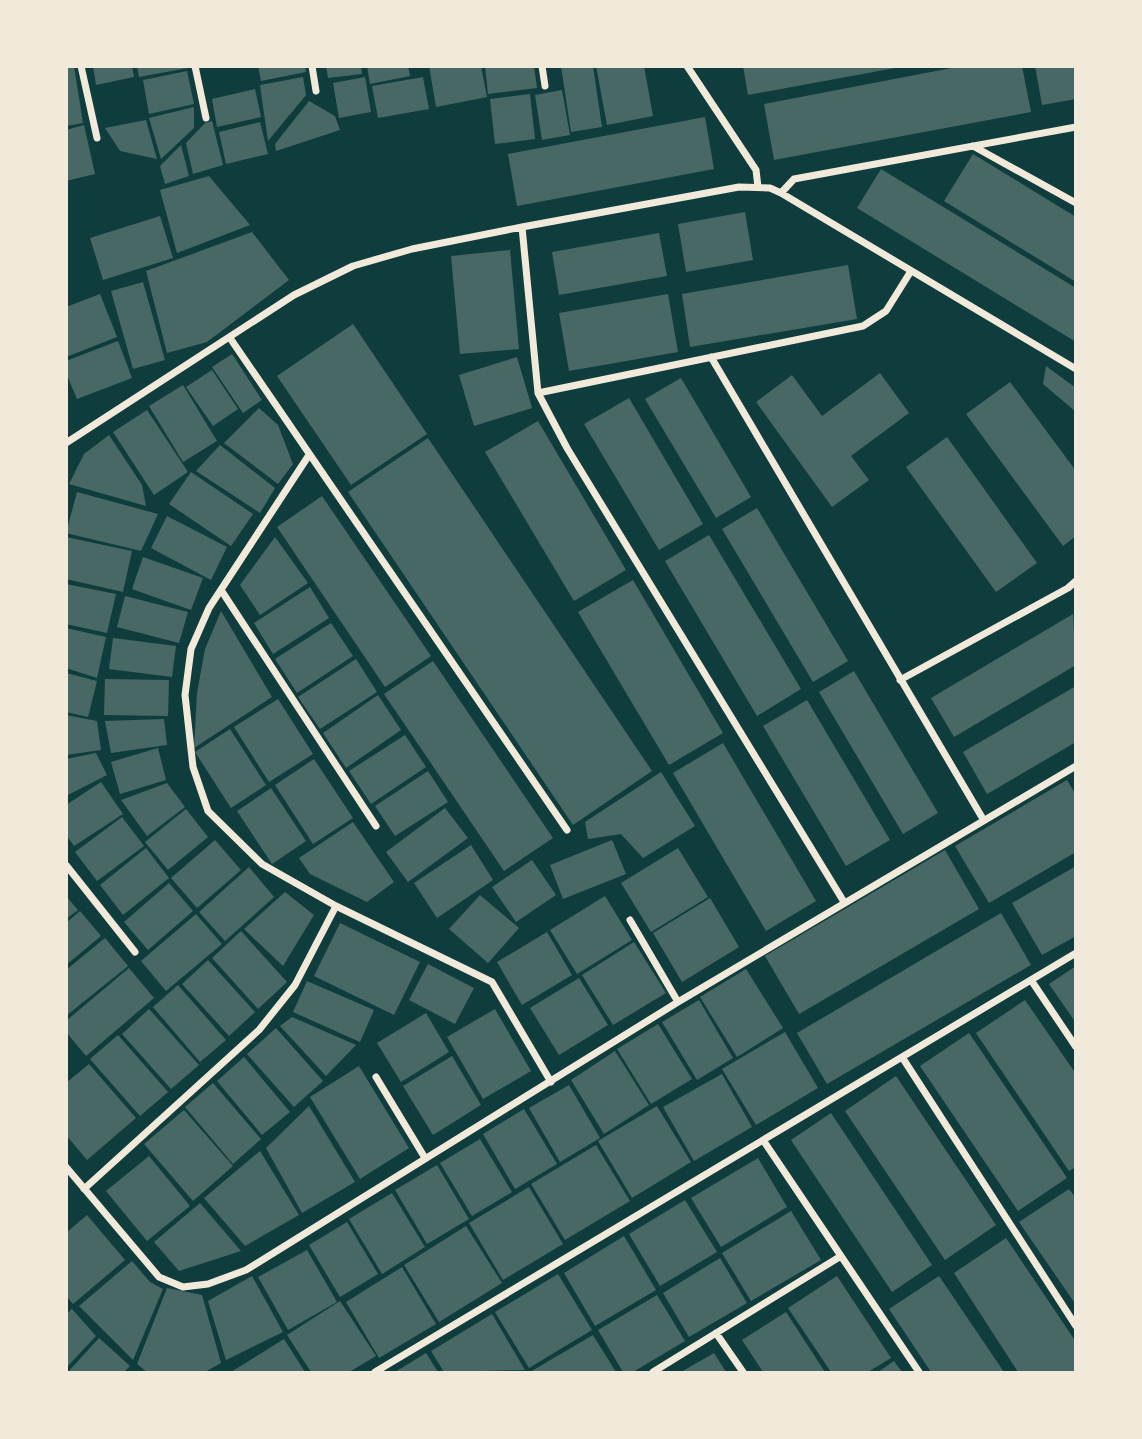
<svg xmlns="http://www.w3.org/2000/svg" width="1142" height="1439" font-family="'Nunito Sans',sans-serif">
	<rect width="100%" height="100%" fill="#0f3d3e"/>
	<path fill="#486865" d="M66 66H74L83 123 66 126Z
		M93 66H132L134 77 96 85Z
		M137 66H188V68L139 77Z
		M258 66H305L306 72 261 81Z
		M326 66H361L362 74 328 78Z
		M367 66H408L410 76 370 84Z
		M429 66H481L487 97 436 107Z
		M485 66H534L537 88 488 94Z
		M561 66H593L602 127 571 132Z
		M596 66H644L653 116 607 125Z
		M743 66H895V68L748 95Z
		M962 66H1022L1031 112 774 160 764 104Z
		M1035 66H1076V99L1042 105Z
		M187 71 194 104 149 114 143 80Z
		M303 77 306 95 268 141 260 85Z
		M365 77 371 112 339 118 333 83Z
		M423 77 429 109 378 118 372 86Z
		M255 89 261 117 217 127 212 99Z
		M562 90 570 135 542 140 535 95Z
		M530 94 535 139 495 144 490 99Z
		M309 101 335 116 340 130 276 151 275 144Z
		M194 107V128L161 159 149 118Z
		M705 117 714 169 517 206 508 154Z
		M146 120 157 159 120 151 105 128Z
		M212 121 223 165 193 174 186 143 205 123Z
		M260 122 268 154 226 164 219 132Z
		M84 125 95 174 66 181V130Z
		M181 145 189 176 165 184 160 166Z
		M973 154 1076 217V282L944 201Z
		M881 169 1076 288V342L857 208Z
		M209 176 250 225 177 253 160 190Z
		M745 212 753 260 686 272 678 224Z
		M160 216 173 258 103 280 90 238Z
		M252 232 289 280 207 342 167 353 146 271Z
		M659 233 667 276 559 295 552 252Z
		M510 250 519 349 460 354 451 256Z
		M848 265 857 319 690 347 682 294Z
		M143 282 165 360 133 369 111 291Z
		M100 294 117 337 66 357V307Z
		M668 294 678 352 569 371 559 313Z
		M353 324 427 434 351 485 277 376Z
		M118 341 132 378 77 399 66 373V361Z
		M232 354 262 400 243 413 212 367Z
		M517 357 532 408 474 426 459 375Z
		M1046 366 1076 388V412L1043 384Z
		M212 370 238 409 213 426 186 387Z
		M880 373 909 413 851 456 869 480 832 507 756 402 792 375 822 416Z
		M681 378 751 497 716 518 645 399Z
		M1010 382 1076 471V536L1063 546 966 414Z
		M183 385 217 441 183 462 149 406Z
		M629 398 703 524 659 550 584 424Z
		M259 408 278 425 293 464 278 484 224 443Z
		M147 410 188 472 154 495 113 432Z
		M538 421 626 570 574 601 485 452Z
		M109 435 142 485 146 506 69 484 84 454Z
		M947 437 1037 563 996 592 906 467Z
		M428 438 652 771 573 825 348 492Z
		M220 445 275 488 260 513 196 471Z
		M191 472 253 514 231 546 169 504Z
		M77 492 158 514 141 551 66 533Z
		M322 496 431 656 385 687 277 527Z
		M757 508 848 661 813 682 722 529Z
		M167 516 227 547 211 580 151 548Z
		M709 535 801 689 757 716 665 561Z
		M66 537 132 551 123 592 66 579Z
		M275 537 308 583 260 615 240 585Z
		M143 557 203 578 191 610 132 589Z
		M633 580 723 733 669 765 578 612Z
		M66 584 116 594 107 633 66 624Z
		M310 587 329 618 273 654 254 623Z
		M125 596 188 612 179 643 117 627Z
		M221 611 272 697 194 748 197 693 205 649Z
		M1073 614 1076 665 954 737 931 698Z
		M331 623 353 656 297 693 275 659Z
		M66 628 106 637 97 678 66 668Z
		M113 638 176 646 172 677 109 669Z
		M356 659 377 692 320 729 298 697Z
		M433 661 553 838 504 871 384 694Z
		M854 671 938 813 903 834 819 692Z
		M66 673 97 681 88 717 66 712Z
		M105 679 169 680 168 716 104 715Z
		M1076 686V742L987 794 963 752Z
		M378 695 401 730 346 768 323 733Z
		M278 699 313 754 269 782 234 727Z
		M807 700 890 840 846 866 763 726Z
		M66 715 97 721 101 750 66 755Z
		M164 719 167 745 111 753 105 721Z
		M230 729 266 785 231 808 195 752Z
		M405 735 426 767 371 804 349 771Z
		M723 743 816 901 766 931 673 773Z
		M158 748 166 780 120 794 111 762Z
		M96 753 107 775 66 796V759Z
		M314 759 353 818 313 844 275 785Z
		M428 771 448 802 395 836 375 806Z
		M661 772 695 826 643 858 621 834 588 839 585 822Z
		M1067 780 1076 795V852L989 903 955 846Z
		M101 782 123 814 74 846 66 835V805Z
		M167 783 185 807 147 836 121 800Z
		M271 788 306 841 272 864 237 811Z
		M445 808 468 838 408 882 386 852Z
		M186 809 208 837 168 870 145 842Z
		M122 817 144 846 97 881 75 852Z
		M353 822 394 882 367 902 310 874 299 858Z
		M215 840 241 870 197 908 171 878Z
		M612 840 626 874 563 899 550 865Z
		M471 845 493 880 437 918 414 883Z
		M146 848 169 878 123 915 100 885Z
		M678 848 708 897 651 932 621 883Z
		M945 850 979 909 799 1014 765 956Z
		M532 860 556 895 516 922 492 887Z
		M1076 866V936L1042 955 1012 903Z
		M249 867 274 897 225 941 199 912Z
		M169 883 193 911 148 950 124 922Z
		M285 892 314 915 283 966 244 929Z
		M480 895 519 928 488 963 449 929Z
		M66 896 78 910 66 919Z
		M605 896 632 940 577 974 550 930Z
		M710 898 739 947 682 982 653 933Z
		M80 911 101 936 66 965V923Z
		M1001 913 1031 965 827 1084 797 1033Z
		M196 914 222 944 166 991 141 961Z
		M340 923 420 962 394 1015 314 976Z
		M241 931 287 982 258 1009 212 958Z
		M547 932 572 975 522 1005 497 962Z
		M105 938 128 966 66 1016V970Z
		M634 942 666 993 613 1025 582 975Z
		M208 960 255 1012 229 1036 182 984Z
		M428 964 474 988 455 1024 409 1000Z
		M1076 966V1023L1049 984Z
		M129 968 154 998 86 1056 66 1032V1021Z
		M746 969 783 1028 737 1057 700 997Z
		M579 978 608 1025 559 1055 530 1008Z
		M307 981 374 1010 360 1042 293 1012Z
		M178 985 226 1040 200 1062 153 1007Z
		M699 1000 733 1058 697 1080 662 1022Z
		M1025 1000 1076 1074V1167L1069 1171 976 1033Z
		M149 1009 199 1065 171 1089 122 1034Z
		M495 1009 531 1071 483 1099 447 1037Z
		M426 1013 449 1052 401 1082 377 1043Z
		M292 1017 356 1045 326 1076 280 1026Z
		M658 1024 692 1079 651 1104 617 1049Z
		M276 1028 323 1081 294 1107 247 1054Z
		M785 1032 818 1088 756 1125 722 1069Z
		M969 1033 1067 1178 1018 1211 920 1066Z
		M118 1035 168 1092 140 1116 90 1059Z
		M615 1051 649 1105 604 1134 571 1080Z
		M452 1056 481 1105 433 1135 403 1086Z
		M244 1057 290 1112 262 1135 217 1081Z
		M89 1064 136 1118 87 1160 66 1135V1083Z
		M359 1066 409 1148 360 1179 310 1097Z
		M722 1074 752 1127 694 1161 663 1107Z
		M896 1076 996 1225 945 1260 845 1111Z
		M213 1083 261 1139 233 1164 185 1107Z
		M569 1085 600 1138 560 1162 529 1108Z
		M309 1106 355 1182 302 1213 266 1148Z
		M657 1106 691 1162 632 1198 598 1141Z
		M524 1109 557 1164 515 1189 483 1134Z
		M184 1110 233 1166 193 1201 144 1144Z
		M831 1113 932 1265 892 1292 791 1140Z
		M480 1139 512 1192 472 1216 440 1163Z
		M596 1145 630 1201 565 1240 531 1184Z
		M260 1151 299 1215 245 1246 204 1198Z
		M149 1156 190 1206 147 1241 106 1191Z
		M758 1158 787 1207 721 1247 691 1198Z
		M437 1165 469 1219 427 1244 395 1190Z
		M529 1187 563 1244 503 1280 469 1223Z
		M1069 1189 1076 1198V1305L1019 1222Z
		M392 1193 425 1247 382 1274 349 1219Z
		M685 1200 717 1252 660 1286 629 1234Z
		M200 1203 241 1251 179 1271 154 1242Z
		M791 1211 821 1260 751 1301 722 1253Z
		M87 1215 125 1260 73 1304 66 1296V1233Z
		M347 1222 378 1274 340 1297 309 1245Z
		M466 1226 502 1283 439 1322 404 1265Z
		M624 1236 656 1290 595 1326 564 1273Z
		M1006 1238 1076 1342V1372H1018L954 1273Z
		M307 1250 337 1302 288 1330 258 1277Z
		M720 1258 747 1303 689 1337 663 1293Z
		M132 1261 150 1282 163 1289 133 1360 79 1306Z
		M402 1267 436 1324 379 1358 346 1302Z
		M558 1274 592 1330 529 1368 495 1312Z
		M252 1276 283 1332 226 1360 208 1301Z
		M837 1276 891 1358 868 1372H831L788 1308Z
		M939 1276 1004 1372H931L889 1309Z
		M167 1288 202 1295 221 1363 205 1372H147L137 1364Z
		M657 1295 685 1341 633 1372H623L598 1330Z
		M340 1301 376 1356 349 1372H311L287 1335Z
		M72 1309 96 1336 66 1368V1314Z
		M786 1312 825 1372H763L742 1340Z
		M492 1314 525 1370 444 1372 431 1351Z
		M593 1335 616 1372H530Z
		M99 1338 130 1366 124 1372H68Z
		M284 1339 305 1372H231Z
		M426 1353 438 1372H395Z
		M714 1353 726 1372H681Z
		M894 1361 902 1372H878Z"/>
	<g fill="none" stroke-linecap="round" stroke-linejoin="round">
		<path stroke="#f1e9da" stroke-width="7" d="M81 66 97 138
			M195 66 206 118
			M312 66 316 91
			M542 66 545 86
			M687 66 756 170 758 187
			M973 146 1076 203
			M781 193 794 179 1076 127
			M522 227 538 393 567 448 844 902
			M230 338 567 830
			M711 357 983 819
			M538 393 863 326 886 311 911 271
			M66 443 294 295 353 266 412 249 522 227 739 187 770 188 781 193 1076 369
			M309 455 209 608 191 649 185 695 193 767 208 811 262 864 336 906 492 982 551 1082
			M221 590 376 826
			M900 680 1068 588 1076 581
			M66 865 135 952
			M630 920 678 1002
			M1031 980 1076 1047
			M902 1057 1076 1326
			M376 1077 425 1158
			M763 1140 919 1372
			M66 1167 159 1277 183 1287 208 1284 246 1270 678 1002 1076 766
			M84 1189 259 1030 295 985 336 906
			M716 1333 743 1372
			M375 1372 1076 953
			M653 1372 841 1256"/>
	</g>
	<rect width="1142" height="1439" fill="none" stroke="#f1e9da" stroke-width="136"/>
</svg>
